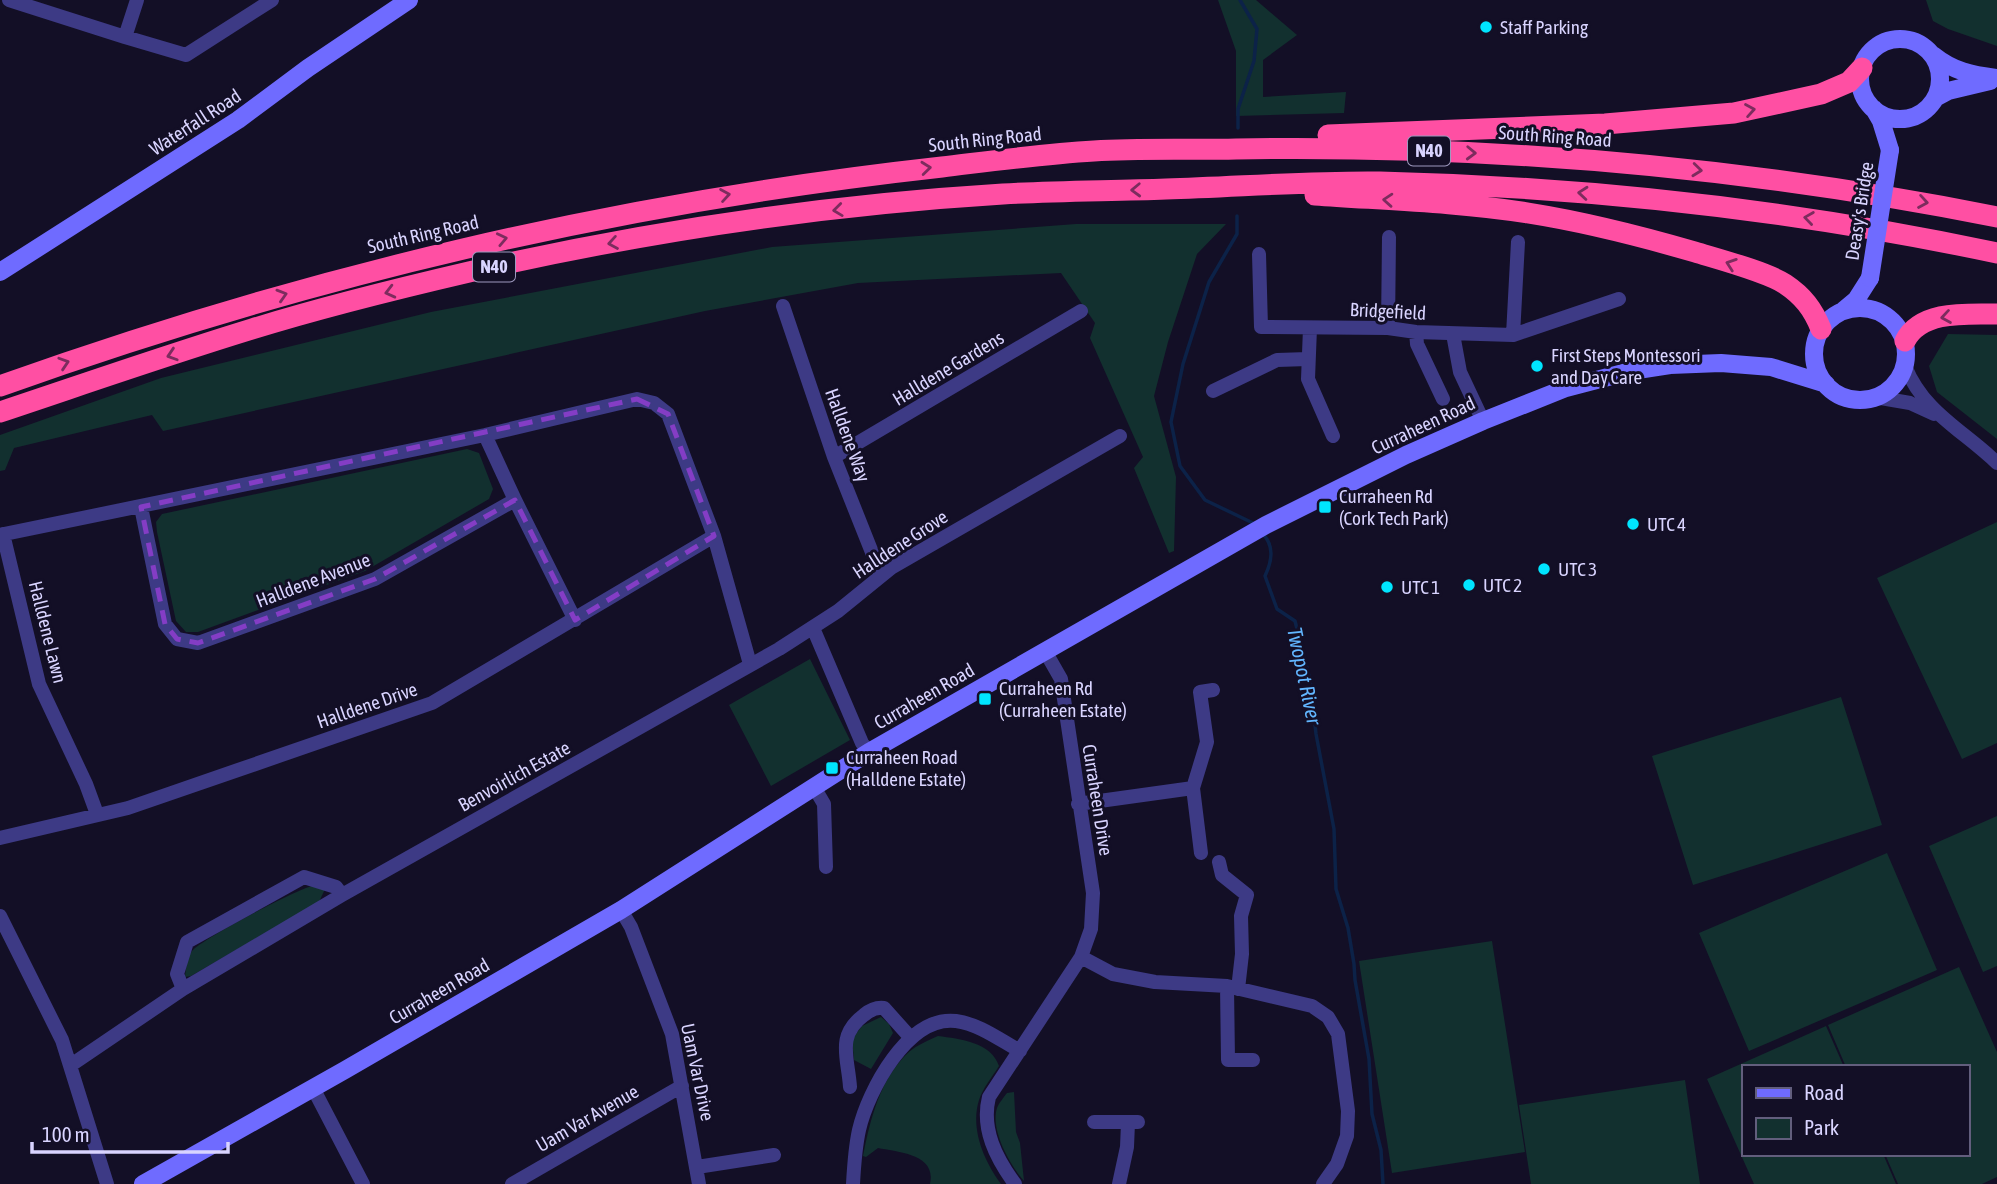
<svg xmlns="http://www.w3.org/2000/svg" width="1997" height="1184" font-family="'Asap Condensed',sans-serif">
	<rect width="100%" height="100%" fill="#130f26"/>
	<path fill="#12302f" d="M1218 0H1256L1297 35 1263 60V97L1346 92 1344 113 1236 116V51Z
		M1926 0H1997V46L1948 29 1933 21Z
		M1076 224H1226L1197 254 1168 342 1154 396 1176 477 1174 551 1169 553 1134 468 1143 457 1090 338 1095 323 1061 273 858 283 705 311 163 431 152 415 14 448 5 470 0 471V435L161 378 431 312 772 247Z
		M1948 334 1997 335V439L1937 392 1929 366Z
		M467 449 479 453 493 489 489 499 365 571 198 632H186L176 621 157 532 156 522 162 514Z
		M1997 522V743L1962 759 1877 578Z
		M810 659 850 740 771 786 729 705Z
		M1841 697 1882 825 1693 885 1652 756Z
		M1997 816V966L1983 972 1929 846Z
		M1887 853 1937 970 1749 1051 1699 933Z
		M312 886 325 889 319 902 191 976 185 977C186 968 187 957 192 951 202 939 295 890 312 886Z
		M1492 941 1525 1152 1392 1173 1359 961Z
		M1959 967 1997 1052V1177L1982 1184H1898L1885 1154H1967V1067H1846L1828 1025Z
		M881 1017 889 1024 893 1033 871 1069 854 1060 852 1039 862 1026Z
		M1826 1026 1844 1067H1743V1154H1883L1896 1184H1754L1707 1079Z
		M938 1036C960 1039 991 1042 999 1066 992 1077 983 1088 979 1100 970 1129 984 1161 1001 1184H930C937 1154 898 1152 878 1148L866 1157 863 1156C870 1120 880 1078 909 1052 917 1045 929 1040 938 1036Z
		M1685 1080 1700 1184H1531L1519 1105Z
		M1014 1092 1016 1132 1020 1143 1024 1181C1010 1165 990 1130 997 1108 999 1103 1004 1097 1007 1093Z"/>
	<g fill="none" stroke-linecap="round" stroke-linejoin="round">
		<path stroke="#0c2248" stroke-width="3.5" d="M1238 128V109L1254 61 1257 29 1240 0
			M1237 216V234L1209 282 1183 364 1171 422 1180 466 1205 500 1255 524
			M1262 533C1275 546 1272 561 1265 576L1277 609 1295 621 1310 680 1316 734 1334 829 1336 889 1348 928 1354 964 1355 980 1369 1059 1372 1114 1381 1150 1383 1184"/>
		<path stroke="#3d3a85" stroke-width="14" d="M9 0 125 37
			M137 0 125 37 186 55 272 0
			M1259 254 1261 327 1388 328 1416 332 1513 335 1619 299
			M783 306 834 457 881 575
			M1310 328 1308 379 1333 436
			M1388 328 1389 237
			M1416 332 1417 344 1443 399
			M1453 334 1460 372 1483 421
			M1513 335 1518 242
			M1905 366C1924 413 1963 430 1997 463
			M1213 391 1277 360 1308 359
			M1875 397 1910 403 1934 414
			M834 457 1081 311
			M515 500 575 620
			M141 507 165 624 177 639 198 643 375 579 515 500 485 435
			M3 534 39 684 86 784 97 814
			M0 535 485 435 637 399 654 403 668 414 714 536 750 664
			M813 628 862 743 869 752
			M814 787 824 804 826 867
			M1193 788 1201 853
			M1078 804 1193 788 1207 742 1200 692 1213 690
			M0 838 128 808 432 703 714 536
			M1219 862 1222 875 1247 895 1241 916 1242 954 1238 989
			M621 910 631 927 672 1034 699 1184
			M0 916 62 1040 107 1184
			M1081 957 1113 974 1155 982 1227 986 1312 1006 1328 1017 1338 1034 1348 1111 1347 1136 1337 1164 1323 1184
			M1227 986 1228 1060H1253
			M183 989 177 974 187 942 304 877 336 887 342 895
			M71 1065 183 989 342 895 779 649 838 611 891 568 1120 436
			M850 1087C848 1057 836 1036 864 1015 870 1010 876 1007 884 1008L910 1037
			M313 1088 363 1184
			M1094 1122H1138
			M697 1167 774 1155
			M512 1184 682 1086
			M853 1184C854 1166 855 1148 859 1130 868 1091 908 1015 956 1021 979 1024 1000 1040 1020 1051
			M1015 1184C996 1158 981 1129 989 1097L1081 957 1091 929 1093 893 1061 679 1045 651
			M1119 1184 1127 1147 1128 1123"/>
		<path stroke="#6f6bff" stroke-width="18" d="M1860 79a40 40 0 1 1 80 0a40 40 0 1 1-80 0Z
			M1933 55C1953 71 1971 75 1997 78
			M1935 98 1948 91 1990 81
			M1874 109 1881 121 1890 150
			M0 272 238 120 308 68 409 0
			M1814 354a46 46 0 1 1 92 0a46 46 0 1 1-92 0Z
			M1844 310 1856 300 1870 278
			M143 1184 345 1070 621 910 869 752 1266 525 1406 455 1483 421 1566 388 1631 371 1670 365 1721 363 1771 367 1826 384"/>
		<path stroke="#ff4fa3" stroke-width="21" d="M1328 135 1605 124 1734 113 1821 94 1849 82 1862 68
			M1315 195C1386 200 1458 202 1528 213 1585 222 1640 236 1695 252 1718 259 1767 272 1785 284 1803 296 1813 309 1821 329
			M1905 341C1921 310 1967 314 1997 314
			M0 386C308 276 616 203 942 167 992 161 1043 154 1094 151 1141 148 1189 150 1236 149 1492 145 1747 167 1997 217
			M0 412C84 384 167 355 252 329 323 307 396 289 469 272 643 232 824 205 1003 194 1057 191 1112 191 1166 189 1237 187 1308 181 1380 182 1587 187 1795 210 1997 253"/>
		<path stroke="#6f6bff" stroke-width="18" d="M1870 278 1890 150"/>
	</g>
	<defs><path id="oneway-chevron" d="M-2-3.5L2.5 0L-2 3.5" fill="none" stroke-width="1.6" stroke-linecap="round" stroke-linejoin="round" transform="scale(1.75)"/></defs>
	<g stroke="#7d2c5e">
		<use href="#oneway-chevron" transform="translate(1750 110) rotate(-10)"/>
		<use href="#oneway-chevron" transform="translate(1471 153) rotate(2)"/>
		<use href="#oneway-chevron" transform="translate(926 168) rotate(-6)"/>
		<use href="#oneway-chevron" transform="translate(1697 170) rotate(6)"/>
		<use href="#oneway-chevron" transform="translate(1136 190) rotate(178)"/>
		<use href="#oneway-chevron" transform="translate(1583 193) rotate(-175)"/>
		<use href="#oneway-chevron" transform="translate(725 195) rotate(-9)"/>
		<use href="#oneway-chevron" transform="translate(1388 200) rotate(-176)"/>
		<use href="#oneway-chevron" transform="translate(1923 202) rotate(10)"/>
		<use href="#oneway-chevron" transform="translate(838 210) rotate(173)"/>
		<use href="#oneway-chevron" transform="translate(1809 218) rotate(-172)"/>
		<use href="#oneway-chevron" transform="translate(502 239) rotate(-12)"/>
		<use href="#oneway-chevron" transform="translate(613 243) rotate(170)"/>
		<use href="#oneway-chevron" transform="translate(1731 264) rotate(-161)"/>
		<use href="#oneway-chevron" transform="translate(390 292) rotate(166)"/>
		<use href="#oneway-chevron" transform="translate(282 295) rotate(-17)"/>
		<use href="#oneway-chevron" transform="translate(1946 317) rotate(171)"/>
		<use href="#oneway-chevron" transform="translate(172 355) rotate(162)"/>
		<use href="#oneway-chevron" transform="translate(64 363) rotate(-18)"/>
	</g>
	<path fill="none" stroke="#843dc5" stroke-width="5" stroke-dasharray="14 9" stroke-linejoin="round" d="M637 399 668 414 714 536 575 620 515 500 375 579 198 643 177 639 165 624 141 507Z"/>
	<g fill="#00e5ff" stroke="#130f26" stroke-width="2.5">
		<circle cx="1486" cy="27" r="7"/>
		<circle cx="1537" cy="366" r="7"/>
		<rect x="1318" y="500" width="14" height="14" rx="3.5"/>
		<circle cx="1633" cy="524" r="7"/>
		<circle cx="1544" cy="569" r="7"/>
		<circle cx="1469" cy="585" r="7"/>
		<circle cx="1387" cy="587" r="7"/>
		<rect x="978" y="692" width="14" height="14" rx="3.5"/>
		<rect x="825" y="761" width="14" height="14" rx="3.5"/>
	</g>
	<g text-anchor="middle" stroke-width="6" stroke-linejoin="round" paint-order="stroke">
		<g fill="#130f26" stroke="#9e99be" stroke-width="2">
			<rect x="1408" y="136.5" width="42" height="29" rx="5"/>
			<rect x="473" y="252.5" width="42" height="29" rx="5"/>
		</g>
		<g font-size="18" font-weight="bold" fill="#d9d4ff">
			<text x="1429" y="157">N40</text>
			<text x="494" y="273">N40</text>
		</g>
		<g font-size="19" fill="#d9d4ff" stroke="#130f26" text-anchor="start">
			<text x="1500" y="34">Staff Parking</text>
			<text x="1551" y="362">First Steps Montessori<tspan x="1551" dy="22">and Day Care</tspan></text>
			<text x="1339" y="503">Curraheen Rd<tspan x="1339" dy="22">(Cork Tech Park)</tspan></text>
			<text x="1647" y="531">UTC 4</text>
			<text x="1558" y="576">UTC 3</text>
			<text x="1483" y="592">UTC 2</text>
			<text x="1401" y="594">UTC 1</text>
			<text x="999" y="695">Curraheen Rd<tspan x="999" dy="22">(Curraheen Estate)</tspan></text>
			<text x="846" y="764">Curraheen Road<tspan x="846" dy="22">(Halldene Estate)</tspan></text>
		</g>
		<g font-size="19" fill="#d9d4ff" stroke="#130f26">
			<text transform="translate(195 122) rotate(-33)" y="7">Waterfall Road</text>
			<text transform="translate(1555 136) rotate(4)" y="7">South Ring Road</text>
			<text transform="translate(985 139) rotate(-6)" y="7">South Ring Road</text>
			<text transform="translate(1859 211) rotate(-81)" y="7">Deasy's Bridge</text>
			<text transform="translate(423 234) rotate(-13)" y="7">South Ring Road</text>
			<text transform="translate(1388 311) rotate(3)" y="7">Bridgefield</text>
			<text transform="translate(948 368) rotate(-31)" y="7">Halldene Gardens</text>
			<text transform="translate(1423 425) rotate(-25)" y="7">Curraheen Road</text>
			<text transform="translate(848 435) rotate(70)" y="7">Halldene Way</text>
			<text transform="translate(900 544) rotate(-33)" y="7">Halldene Grove</text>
			<text transform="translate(313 580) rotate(-21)" y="7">Halldene Avenue</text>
			<text transform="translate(48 632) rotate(76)" y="7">Halldene Lawn</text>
			<text transform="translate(924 696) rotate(-30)" y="7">Curraheen Road</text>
			<text transform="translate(367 705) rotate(-19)" y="7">Halldene Drive</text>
			<text transform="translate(514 776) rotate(-29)" y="7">Benvoirlich Estate</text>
			<text transform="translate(1098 800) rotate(81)" y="7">Curraheen Drive</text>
			<text transform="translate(439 991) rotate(-30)" y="7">Curraheen Road</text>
			<text transform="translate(698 1072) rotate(78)" y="7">Uam Var Drive</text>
			<text transform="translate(587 1118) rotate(-30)" y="7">Uam Var Avenue</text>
		</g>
		<g font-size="21" font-style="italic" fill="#62b6ff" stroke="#130f26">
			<text transform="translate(1304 676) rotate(78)" y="7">Twopot River</text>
		</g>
	</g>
	<rect x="1742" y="1065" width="228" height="91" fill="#130f26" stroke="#625e7d" stroke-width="2"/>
	<rect x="1756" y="1088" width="35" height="10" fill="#6f6bff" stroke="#625e7d" stroke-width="2"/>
	<text x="1804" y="1100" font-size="21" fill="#d9d4ff">Road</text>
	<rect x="1756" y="1118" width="35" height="21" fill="#12302f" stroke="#625e7d" stroke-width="2"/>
	<text x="1804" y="1135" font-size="21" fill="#d9d4ff">Park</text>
	<path d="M32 1142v10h196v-10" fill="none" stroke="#d9d4ff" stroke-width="3.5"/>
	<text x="42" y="1142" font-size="21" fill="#d9d4ff" stroke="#130f26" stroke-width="5" paint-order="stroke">100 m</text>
</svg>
